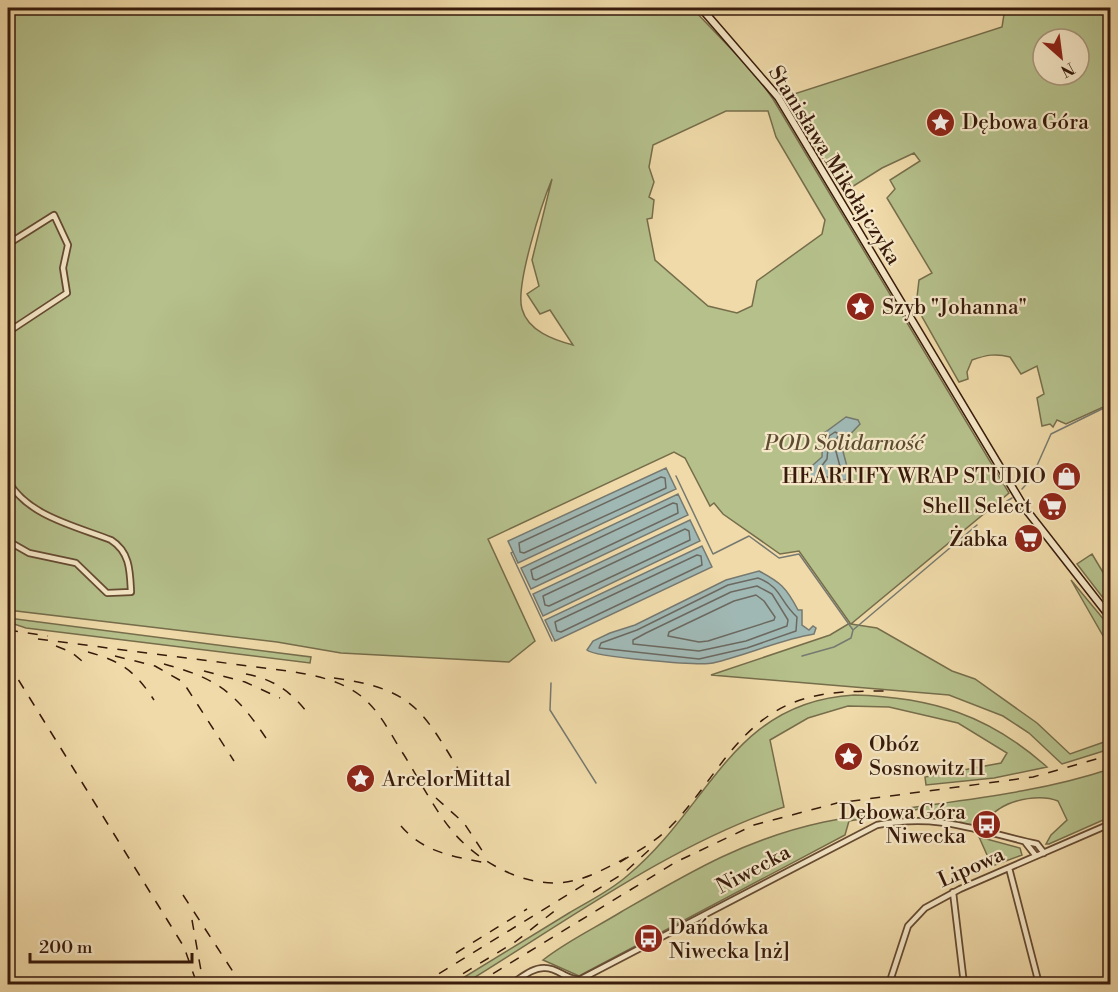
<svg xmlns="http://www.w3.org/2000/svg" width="1118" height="992" font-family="'Libre Bodoni',serif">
	<rect width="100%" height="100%" fill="#f0daa9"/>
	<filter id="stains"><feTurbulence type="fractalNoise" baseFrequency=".00333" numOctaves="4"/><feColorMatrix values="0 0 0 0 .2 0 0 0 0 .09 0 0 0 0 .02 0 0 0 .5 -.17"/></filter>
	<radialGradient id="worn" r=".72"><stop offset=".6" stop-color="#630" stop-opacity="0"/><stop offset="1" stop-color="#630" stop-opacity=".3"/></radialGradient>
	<path fill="#b5c08b" stroke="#766d4b" stroke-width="1.5" fill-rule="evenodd" d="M8 8H554L555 11 563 8H692L756 75 773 99 1009 493 851 624 877 628 952 671 975 679 1037 723 1070 754 1107 741 1110 749 1062 764 1029 733 1003 716 949 695 711 675 830 635 850 623 799 551 780 554 723 514 714 503 710 506 685 458 674 452 488 539 535 641 509 662 341 653 277 642 8 610ZM726 111H768L776 137 825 220 822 234 757 281 752 306 737 313 708 306 655 260 647 219 652 218 654 200 649 197 654 182 649 167 653 145ZM552 179 532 260 539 286 527 294 540 314 550 310 573 345C554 340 528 331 522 309 515 286 542 203 552 179Z
		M1005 8H1110V404L1066 424 1057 420 1053 427 1050 424 1042 426 1037 398 1044 394 1037 366 1021 374 1010 357C996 353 986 355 972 360L967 372 968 379 959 382 916 306 919 280 932 273 887 198 895 189 890 180 920 161 914 153 882 168 844 192 792 109 791 95 1002 27ZM1043 39H1079V75H1043Z
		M1092 554 1110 584V607L1077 564Z
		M1071 580 1110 627V648Z
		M8 618 311 657 310 663 26 628 8 622Z
		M854 695C931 697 989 715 1047 767L994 778 926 785 925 777 1001 763 1007 753 958 723 889 707 848 706 808 718 770 740 784 807C673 843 564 923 464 984H453C491 961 530 937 569 913 589 901 610 891 627 876 710 808 731 702 854 695Z
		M1110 769V817L1049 844H1046L1051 835 1067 820 1058 801C1041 794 1014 799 999 809 990 814 989 822 977 824 960 827 938 818 920 817V809L849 821 845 835 579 976 543 960C567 941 595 928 621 912 690 872 745 839 824 822 920 802 1017 800 1110 769Z
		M979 837 1020 848 1022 855 992 866Z"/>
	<path fill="#a0b8b4" stroke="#767970" stroke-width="1.5" d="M846 417 858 420 860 424 841 444 849 474 846 480 826 483 805 478V472L822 457 823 434Z
		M666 468 676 489 518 563 508 541Z
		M678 494 688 515 531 589 521 568Z
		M690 520 700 541 543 616 533 594Z
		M702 546 712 567 555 641 545 620Z
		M759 571C780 582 786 587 798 610H802V625L809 630 813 626 816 628 814 634C779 640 747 655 713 663 700 666 594 657 587 650L593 641 610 633 635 625 726 580Z"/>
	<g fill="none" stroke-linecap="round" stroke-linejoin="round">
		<path stroke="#6c6960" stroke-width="1.5" d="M835 432 839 434 834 444 842 474 836 478 818 476 817 472 827 459 829 436Z
			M661 477 665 478 666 488 524 553 520 552 519 543Z
			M673 503 677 504 678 513 536 580 533 579 531 570Z
			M685 529 689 531 690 540 549 606 545 605 543 596Z
			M697 555 701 556 702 565 561 632 557 631 555 622Z
			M758 578C782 587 779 601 797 617L796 631 747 648 699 659 599 648 601 643 637 630 728 585Z
			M757 586 772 594 788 620 787 626 746 641 699 651 633 644V640L646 633 731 592Z
			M756 595 764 601 775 617 774 620 708 641 699 642 668 636 669 632 734 601Z"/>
		<path stroke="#767970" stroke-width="1.5" d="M676 476 713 554 749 536 779 558 799 554 853 630
			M1022 489 1031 479 1051 434 1110 405
			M1007 501 1012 498
			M513 552 511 553 552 641
			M802 656 834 647 851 638 853 630 977 525
			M551 683 550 710 596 783"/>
		<defs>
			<path id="street" d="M8 244 54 215 68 245 63 268 67 293 8 332
				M8 481C28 516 75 526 111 540 130 552 130 571 131 592L107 593 76 563 29 553 8 541
				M1025 842 1036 856
				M1009 868 1039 984
				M953 892 964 984
				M511 984C521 978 533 967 545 968 559 968 567 981 581 979L877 825C940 813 977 831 1037 844L1044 853
				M889 984 908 926 925 908 960 889 1110 824"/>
			<path id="secondary" d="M701 8 778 97 1024 507 1110 617"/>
		</defs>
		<use href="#street" stroke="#654a32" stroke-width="8"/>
		<use href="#secondary" stroke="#371a0b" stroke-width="9"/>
		<use href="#street" stroke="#f5e7c7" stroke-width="4.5"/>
		<use href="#secondary" stroke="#f5e7c7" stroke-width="6"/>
		<path stroke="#371a0b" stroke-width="1.5" stroke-dasharray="10 10" stroke-linecap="butt" d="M8 630 48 636
			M38 639 288 671C314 675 340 680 361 696 380 711 391 735 404 755 420 781 434 809 453 832 481 865 533 892 576 880 593 876 610 866 626 858
			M56 646 71 652 82 661
			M88 652C121 661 135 671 154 700
			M115 656 155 666 183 682 234 761
			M8 663 184 947 197 984
			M164 664C219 679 236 693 268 741
			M204 671 245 682 280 698
			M246 674C274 679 293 693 309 715
			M334 678C414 689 422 710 462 775
			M436 798 464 823 485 855
			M401 826C424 853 453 856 486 863
			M620 862C638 851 657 841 672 825 713 783 735 727 792 703 822 691 854 691 886 691
			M593 892 624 873 649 850
			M183 895 241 984
			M192 920 203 982
			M456 953 527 909
			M422 984 590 881
			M446 984 515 942 557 909
			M476 984 676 862 754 825 837 803 1033 777 1110 755"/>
	</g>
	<defs>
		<symbol id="sight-disc" viewBox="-11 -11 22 22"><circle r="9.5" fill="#8f2418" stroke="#f5e7c7"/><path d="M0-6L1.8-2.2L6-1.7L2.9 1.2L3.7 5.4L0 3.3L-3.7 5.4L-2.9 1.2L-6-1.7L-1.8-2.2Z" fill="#fff"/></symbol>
		<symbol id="shop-disc" viewBox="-11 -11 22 22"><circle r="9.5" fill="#8f2418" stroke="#f5e7c7"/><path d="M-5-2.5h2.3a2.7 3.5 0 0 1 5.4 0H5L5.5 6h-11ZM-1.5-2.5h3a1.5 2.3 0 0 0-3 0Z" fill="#fff"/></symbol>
		<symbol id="supermarket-disc" viewBox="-11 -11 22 22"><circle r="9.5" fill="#8f2418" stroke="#f5e7c7"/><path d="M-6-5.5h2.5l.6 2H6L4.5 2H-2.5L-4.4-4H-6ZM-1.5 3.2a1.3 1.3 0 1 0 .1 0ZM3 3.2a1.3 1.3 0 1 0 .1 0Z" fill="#fff"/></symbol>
		<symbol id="bus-disc" viewBox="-11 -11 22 22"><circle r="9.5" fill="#8f2418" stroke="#f5e7c7"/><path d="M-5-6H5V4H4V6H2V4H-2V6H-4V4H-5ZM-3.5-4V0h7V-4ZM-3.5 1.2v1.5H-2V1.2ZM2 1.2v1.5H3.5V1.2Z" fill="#fff"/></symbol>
	</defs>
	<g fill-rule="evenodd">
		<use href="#sight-disc" x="924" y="106" width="33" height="33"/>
		<use href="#sight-disc" x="844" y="290" width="33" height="33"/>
		<use href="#shop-disc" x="1050" y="460" width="33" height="33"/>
		<use href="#supermarket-disc" x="1036" y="490" width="33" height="33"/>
		<use href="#supermarket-disc" x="1012" y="522" width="33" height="33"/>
		<use href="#sight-disc" x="832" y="740" width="33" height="33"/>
		<use href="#sight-disc" x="344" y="762" width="33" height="33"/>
		<use href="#bus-disc" x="970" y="808" width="33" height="33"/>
		<use href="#bus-disc" x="632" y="922" width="33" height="33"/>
	</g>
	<g text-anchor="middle" stroke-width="4.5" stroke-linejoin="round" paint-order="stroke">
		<g font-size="21" fill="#371a0b" stroke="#f5e7c7" text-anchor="start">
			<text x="962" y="129">Dębowa Góra</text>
			<text x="882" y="314">Szyb "Johanna"</text>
			<text x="1046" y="483" text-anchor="end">HEARTIFY WRAP STUDIO</text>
			<text x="1032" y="513" text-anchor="end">Shell Select</text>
			<text x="1008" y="546" text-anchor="end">Żabka</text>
			<text x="869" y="751">Obóz<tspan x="869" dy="24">Sosnowitz II</tspan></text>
			<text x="382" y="786">ArcelorMittal</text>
			<text x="966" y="819" text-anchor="end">Dębowa Góra<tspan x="966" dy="24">Niwecka</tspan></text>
			<text x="669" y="934">Dańdówka<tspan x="669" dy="24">Niwecka [nż]</tspan></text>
		</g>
		<g font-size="21" fill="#371a0b" stroke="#f5e7c7">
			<text transform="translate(835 165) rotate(58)" y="7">Stanisława Mikołajczyka</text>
			<text transform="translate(971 867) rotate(-24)" y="7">Lipowa</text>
			<text transform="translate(753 869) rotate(-28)" y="7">Niwecka</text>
		</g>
		<g font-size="21" font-style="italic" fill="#5d4c31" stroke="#f5e7c7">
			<text x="844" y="450">POD Solidarność</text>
		</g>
	</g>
	<rect width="1118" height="992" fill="none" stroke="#f0daa9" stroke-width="30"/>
	<rect x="9" y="9" width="1100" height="974" fill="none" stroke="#371a0b" stroke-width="3"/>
	<rect x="15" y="15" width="1088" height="962" fill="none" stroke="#371a0b" stroke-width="1.5"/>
	<g transform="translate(1061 57) rotate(152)"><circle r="28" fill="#f5e7c7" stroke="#a9957c" stroke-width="1.5"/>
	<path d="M0-4.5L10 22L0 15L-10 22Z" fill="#8f2418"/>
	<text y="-9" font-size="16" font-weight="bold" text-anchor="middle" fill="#371a0b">N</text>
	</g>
	<path d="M30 953v9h162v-9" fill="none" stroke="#371a0b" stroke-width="3"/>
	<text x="39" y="953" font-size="18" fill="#371a0b" stroke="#f5e7c7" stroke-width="4.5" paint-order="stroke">200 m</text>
	<rect width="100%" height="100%" filter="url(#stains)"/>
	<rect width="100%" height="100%" fill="url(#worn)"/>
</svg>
